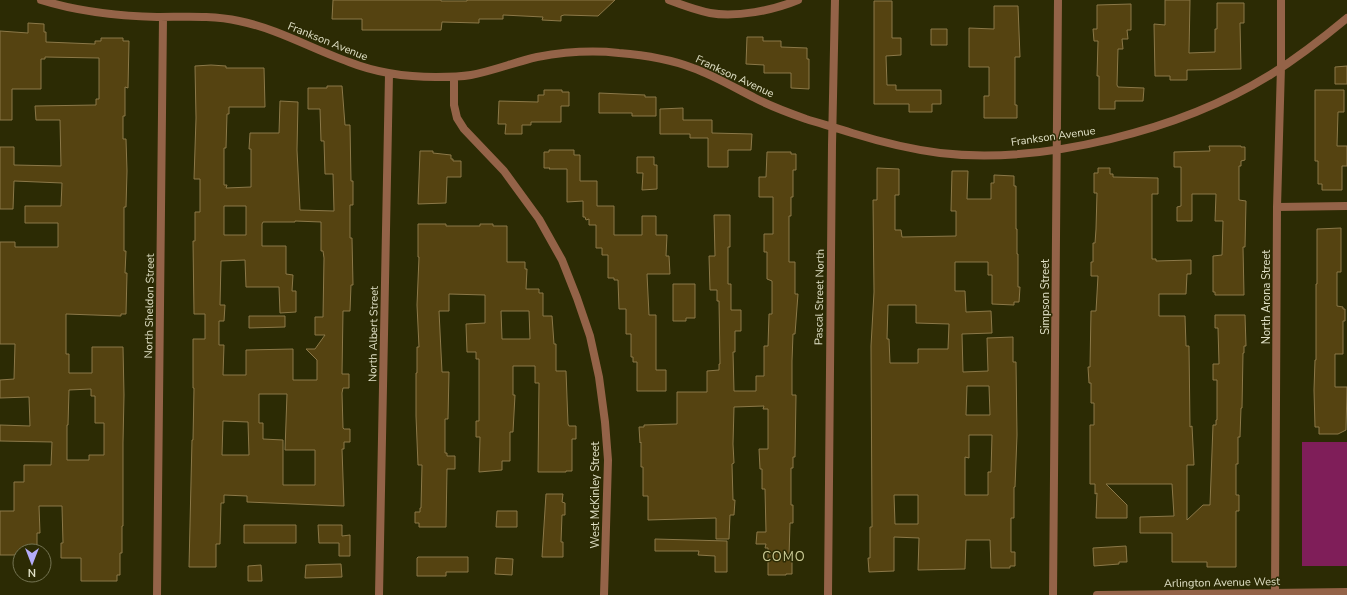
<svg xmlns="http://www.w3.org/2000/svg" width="1347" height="595" font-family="'Nunito Sans',sans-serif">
	<rect width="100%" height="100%" fill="#2c2b04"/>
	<path fill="#7f1e59" d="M1302 442H1347V566H1302Z"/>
	<path fill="#554311" stroke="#8b7848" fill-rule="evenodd" d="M333 0H441V1H467V0H615L598 16 564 15 561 16V21L542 20 543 17 503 15V19H479V23L442 22 441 30H362V19H332Z
		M1165 0H1190L1189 53 1215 52V29H1217V3H1244V23H1240L1241 69 1187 70V80H1170V76H1155L1154 24 1165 25Z
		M874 1H892V38H901V55L886 56 887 85H896V90H941V104H932V112H909V104H874Z
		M1131 4V30H1127L1128 39H1122L1123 49H1118L1117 85 1118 87 1144 88 1143 101H1115V109H1099V76H1097L1098 41H1094L1093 29H1097V5Z
		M994 6H1018L1020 57H1015V105H1017V118H984V96H989V67H969V28L994 29Z
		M28 23 44 24V32H46V42L95 44V41H101V38H123V41H129L128 88 125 87V116H123V139H126L127 171 126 207H124V251H126L125 273H127L126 314H121V316L66 314V354H69V373H92V347H123L124 395 123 443V526H122V553H120V575H117V581H81V558H61V543H63L62 506H39L40 533H37V551H20V555H0V511H14V482H24V465H51L52 442 0 441V425L30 426 29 397 0 398V380L14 379 15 344H0V242H15V247H58V223H25V206H61L62 183 14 181 13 209H0V147H14V165L61 166 60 120H36L35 106 96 105V99H99V58L45 57V59H41V89H12V120H0V31L28 33ZM91 389V396H95V423H104V455H89V460H67V425H68L69 390Z
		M931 29H947V45H931Z
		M747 37H763V41H781V47L807 48V59H809V89L791 88V73H764V65L746 64Z
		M211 65 226 66V68H264L265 107H229V114H227L226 148H224V185H227L226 188 251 187V149H249L250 133H279L280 101 298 102 297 150 300 210 334 211 333 174H325L324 141H321L320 109H308V88H327V86H342L345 125H350L351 181H353V205H350V238H352L353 285H351L350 311H343L342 374H349V388H343L342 393 343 428 344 429H350V442H344V449H342L344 506 247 502V496L224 495V503H221L220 544H216V567H189L192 440H193L194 388H193V339H205V314H194L193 241H195V212H200V179H194L196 118 195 66ZM224 206H246V235H224ZM295 221 321 222V251H323L324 258 323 317H315V335H325L315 349H306L317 360V380H293V349L246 350V375H223L224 345H219V321H224L225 305H220L221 261 245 260 246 287H279L280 313 296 312V291H292L293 275 286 274V246H262V224L263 222H295ZM259 394H287L285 450H315V485H283V440L263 439V423H259ZM223 421 248 422 249 455H222Z
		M1347 66V84H1335V67Z
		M544 90H562V92H569V106H561V122H531V125H522V134H505L506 124H498L499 101 538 102V95H544Z
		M1315 90H1344V112H1338L1337 146H1347V166H1342V190H1322V184H1318V161H1315Z
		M599 93 645 95V97H656V116H632V113H599Z
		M683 108V120H712V133L752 134 751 150H728V167H708V138H690V134H660V109Z
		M1209 146H1241V147H1245V160L1241 161V166H1239V200L1246 201 1245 247H1243L1244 295H1215V292H1213V256L1222 255 1223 221H1215L1216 194H1192V221H1177V207L1181 206V167H1174V152L1210 151Z
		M549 150H574V155H580V181H597V206H614V235H642V216H656V235H667L666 256H669L670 274H647L649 315H656V370H666V391H637V362H633V357H631V334H626V309H619L618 280H614V278H608V255H602V248H596V225H589V219L586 220 585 217H583V201L567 202V169H549L550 168H544V152H549Z
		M420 151H433V153L451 155V159H453V161H461V177H447L446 203 418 204Z
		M767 152H791V154H796V170H793V197H791V216H789V262H795V294H798L795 334H793L792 361V395H796L795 457H793V468H791V505H793V523H790L789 556H792V574H786V575H768V548H765L766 544H756L757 532H766L765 489H762V469H760L759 449H768V409H763L764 406 734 407 733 444 734 463 732 464 733 500H735L734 515H730L729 539H716V518L648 520V496H643V467H641V442L640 443 639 427H644V425L677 424V392H707V371L719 370V364H720L719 301H717V290H710L709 256H715L714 215H730V247H728V284H731V310H741V331H735V352H733L734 391H756V376H764V346H768L769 314H772V281L767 279V252H764V234H773V197H759V177H766Z
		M637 157H654V165H657V189L642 190 643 173H637Z
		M877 168 899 169V195H895V230H901L902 237 956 236V211H951L952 171H968L967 199H991V183H994V175L1014 176V186H1016V229H1017V254H1018V287H1020L1019 302H1014V305L992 304V275H988V262H955V291H965L966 312 991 311 992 333 962 334 963 372 988 371 987 338 1013 337V362H1016L1017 435 1015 487H1014V518H1011V552H1015V566H1010V568H991L990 540H966L965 569 918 570 919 538 894 537V571L869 572 868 558H870V527H872L871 346 874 292 873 200H877ZM888 305H916V323L949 324 948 349H918V363H890L889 339H887ZM967 386H989L990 415H966ZM969 435H992L991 472H988V495H965V457L969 458ZM894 495H918V524H895Z
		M1098 168H1110V174H1113V177L1158 178V194H1152V259H1156V261L1191 260V274H1187L1186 294H1159V316H1185L1186 346H1189L1190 427 1192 426 1194 465H1187V520L1203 505H1210L1213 425H1216V420H1217V380H1213V364H1219L1218 328H1215V315H1245L1246 346H1244V353H1243L1242 408H1241L1240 437H1238V464H1236V495H1239V511H1236V567H1207V562H1172V533H1140V517L1174 516 1172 484H1106L1127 505V518H1096L1097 493 1095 494V484H1090V425H1094V403H1091V383H1089L1088 367H1090L1091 311H1096L1098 276H1091V262H1093V243H1095L1096 229 1097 193H1094V173H1098Z
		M418 224H446V226H480V224H493V226H507V262H525V269H527L526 289H539V293H543V316H552L554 344H556V371H566L568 424 569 426H576V439H572V471H566V472H538L539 383H535V366H513V395H515L513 432H510V461H502V470L479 472 480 437H476V421H479V359H476V352H467L466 324 485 323V295L449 294V311H439L442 372H449L448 419H445V453H447V456H455V469H447L446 527H419V523H415V512H420V508H421L422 465H418L416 416V373H417V347H419L417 305 419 257H418ZM501 311H529L530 339H502Z
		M1341 228V272H1337V306L1343 307V309H1345V321H1343V354H1335V387H1347L1346 430 1338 434H1319V427H1315L1314 390 1315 360H1316V284H1317V229Z
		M673 284H695V318H686V321H673Z
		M249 316H285V327L249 328Z
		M546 494H563L562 502 565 503V515H562L561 542H563V557H542Z
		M497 511H517V527H496Z
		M244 525H296V543H244Z
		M318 525H342V536L350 535V556H339V543H319Z
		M655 539 727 541V572H715V556L698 555 699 551H655Z
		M1126 546 1127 562H1119V564L1094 566 1093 548Z
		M418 557H468V572H446V576H417V558Z
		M496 558 513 559 512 575 495 574Z
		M341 564 342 577 305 578 306 565Z
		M261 565 262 581H248V566Z"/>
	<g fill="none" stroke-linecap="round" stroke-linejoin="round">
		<path stroke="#946348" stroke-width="8" d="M41 0C79 12 118 16 157 17 184 17 212 15 239 21 278 29 312 49 349 62 377 73 406 77 436 77 448 77 459 77 471 75 493 71 515 62 537 57 564 52 592 50 619 53 644 55 670 59 693 68 715 76 735 88 755 98 772 107 789 113 806 119 822 124 837 128 852 133 881 142 909 149 940 153 1043 165 1181 130 1270 75 1297 58 1323 38 1347 18
			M669 0C682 5 696 10 710 13 736 18 774 10 798 0
			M454 77V105L457 118 464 129 504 171 539 219 562 260 577 298 590 336 599 377 605 422 608 460 604 595
			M1277 207 1347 206
			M157 595 163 17
			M379 595 389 74
			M828 595 832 145 835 0
			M1053 595 1058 0
			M1097 595 1347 592
			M1275 595 1277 207 1281 67V0"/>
	</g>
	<g text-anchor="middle" stroke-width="3" stroke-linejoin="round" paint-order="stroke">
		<g font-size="11" fill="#e1e1c7" stroke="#2c2b04">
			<text transform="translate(328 41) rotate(22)" y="4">Frankson Avenue</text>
			<text transform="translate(735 76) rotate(25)" y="4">Frankson Avenue</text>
			<text transform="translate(1053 136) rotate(-8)" y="4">Frankson Avenue</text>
			<text transform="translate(819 297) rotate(-89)" y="4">Pascal Street North</text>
			<text transform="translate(1045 297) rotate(-90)" y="4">Simpson Street</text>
			<text transform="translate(1266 297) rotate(-90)" y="4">North Arona Street</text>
			<text transform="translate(149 306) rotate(-89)" y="4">North Sheldon Street</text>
			<text transform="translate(373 334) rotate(-89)" y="4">North Albert Street</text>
			<text transform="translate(595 495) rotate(-90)" y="4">West McKinley Street</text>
			<text transform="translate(1222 582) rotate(-1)" y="4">Arlington Avenue West</text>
		</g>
		<g font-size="13" letter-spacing="1" fill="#cece99" stroke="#2c2b04">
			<text x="784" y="561">COMO</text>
		</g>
	</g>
	<g transform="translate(32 563) rotate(180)"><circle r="19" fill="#2c2b04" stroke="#747452"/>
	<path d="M0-3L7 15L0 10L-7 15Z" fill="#b4acf9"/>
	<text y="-6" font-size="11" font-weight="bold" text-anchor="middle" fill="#e1e1c7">N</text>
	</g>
</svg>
